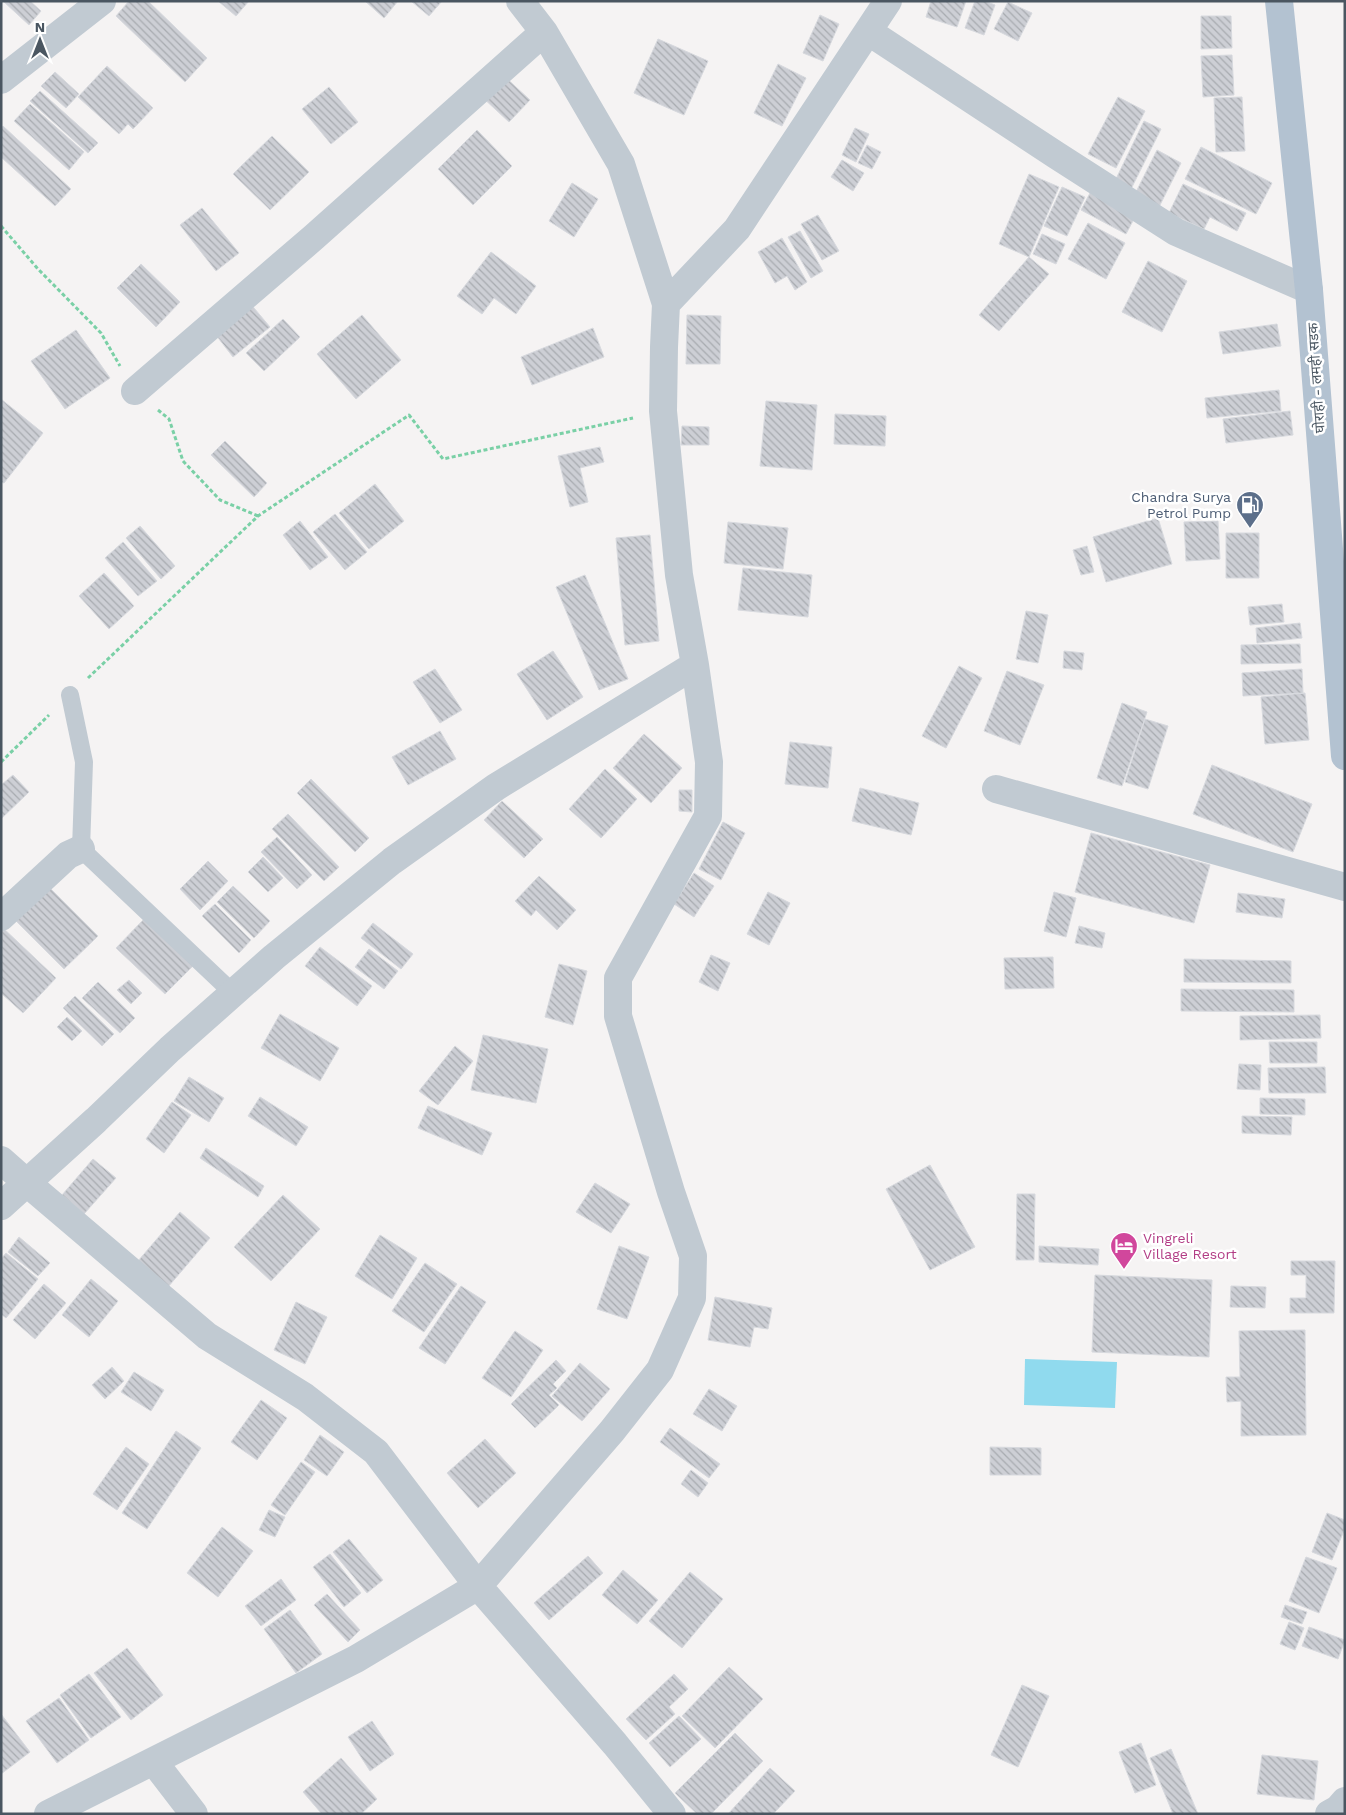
<svg xmlns="http://www.w3.org/2000/svg" width="1346" height="1815" font-family="'Work Sans','Noto Sans Devanagari',sans-serif">
	<defs>
		<pattern id="building-back-hatch" width="6" height="6" patternUnits="userSpaceOnUse" patternTransform="scale(1.25)"><rect width="6" height="6" fill="#cdcfd5"/><path d="M-1 5l2 2M0 0l6 6M5-1l2 2" fill="none" stroke="#a8abb0"/></pattern>
	</defs>
	<rect width="100%" height="100%" fill="#f5f3f3"/>
	<path fill="#90daee" d="M1025 1359 1117 1362 1115 1408 1024 1405Z"/>
	<path fill="url(#building-back-hatch)" stroke="#d7d9de" d="M3 1H30L41 11 29 25Z
		M129 1H148L207 58 185 82 116 16Z
		M218 1H249L236 16Z
		M365 1H398L384 18Z
		M411 1H442L429 16Z
		M931 1H966L957 27 926 17Z
		M975 1H985L995 5 984 35 965 28Z
		M1008 2 1032 13 1018 41 994 29Z
		M820 15 839 24 823 61 803 53Z
		M1201 16H1231L1232 48 1201 49Z
		M658 39 708 61 684 115 634 93Z
		M1232 55 1234 95 1203 97 1201 56Z
		M778 64 806 78 782 126 754 113Z
		M107 66 153 108 133 129 128 124 119 134 78 97Z
		M55 72 79 94 66 108 41 86Z
		M502 74 530 100 509 122 481 96Z
		M329 87 358 122 331 144 302 109Z
		M40 91 98 143 88 153 30 101Z
		M1118 97 1145 111 1116 168 1088 154Z
		M1242 97 1245 151 1216 152 1214 98Z
		M30 104 84 152 69 170 14 121Z
		M1144 121 1161 129 1130 191 1114 183Z
		M3 126 71 189 55 206 1 157V128Z
		M855 128 869 134 856 162 842 155Z
		M477 130 512 166 473 205 438 169Z
		M272 136 309 172 270 210 233 174Z
		M867 145 881 152 872 169 858 163Z
		M1201 147 1272 183 1256 214 1185 179Z
		M1157 150 1181 163 1157 211 1133 198Z
		M842 160 864 173 853 191 831 177Z
		M1029 174 1059 187 1029 257 999 244Z
		M572 183 598 199 574 237 549 221Z
		M1183 184 1246 213 1237 231 1210 217 1204 229 1169 213Z
		M1062 187 1085 197 1067 236 1044 226Z
		M1090 193 1135 217 1126 234 1081 210Z
		M202 208 239 253 216 271 180 225Z
		M818 215 839 251 822 260 801 224Z
		M1088 223 1125 243 1106 279 1068 259Z
		M800 231 823 271 811 278 788 237Z
		M1042 234 1065 244 1056 264 1033 254Z
		M782 238 807 282 795 290 787 276 775 283 758 252Z
		M491 252 536 286 516 314 494 298 482 314 457 296Z
		M1029 257 1049 274 999 331 979 315Z
		M1148 261 1187 281 1162 332 1122 312Z
		M141 264 180 302 156 327 117 288Z
		M249 302 270 327 233 357 212 330Z
		M362 315 401 360 356 399 317 354Z
		M687 315 721 316 720 364H686Z
		M283 319 300 337 264 371 246 353Z
		M1277 324 1281 346 1223 354 1219 332Z
		M593 328 604 357 532 385 521 357Z
		M76 330 110 378 65 409 31 361Z
		M1279 390 1281 411 1207 418 1205 398Z
		M1 399 43 433 4 483 1 482Z
		M766 401 817 405 812 470 760 466Z
		M1290 411 1293 435 1226 443 1223 419Z
		M835 414 886 416 885 446 834 444Z
		M682 426 709 427V445H681Z
		M225 441 267 483 254 497 211 455Z
		M600 447 604 462 580 468 588 502 570 507 558 456Z
		M375 484 404 521 369 549 339 513Z
		M335 514 367 552 345 570 313 532Z
		M1158 518 1172 564 1106 582 1093 537Z
		M300 521 328 557 310 570 283 535Z
		M1218 521 1220 559 1186 561 1184 522Z
		M728 522 788 528 783 569 724 563Z
		M140 526 175 566 161 579 126 538Z
		M1226 533H1259V578H1226Z
		M650 535 659 641 625 645 616 538Z
		M123 542 157 581 138 596 105 558Z
		M1087 546 1094 572 1081 575 1073 550Z
		M743 568 812 575 808 617 738 610Z
		M104 573 134 606 109 629 79 596Z
		M585 575 628 679 599 690 556 587Z
		M1282 604 1284 622 1250 625 1248 607Z
		M1026 611 1048 615 1038 663 1016 659Z
		M1300 623 1302 638 1257 643 1256 628Z
		M1300 644 1301 663 1241 664V645Z
		M553 651 583 697 547 720 517 674Z
		M1064 651 1084 653 1082 670 1063 668Z
		M959 666 982 678 946 748 922 736Z
		M435 669 462 710 440 723 413 682Z
		M1302 669 1303 693 1243 696 1242 673Z
		M1007 671 1044 685 1020 745 984 731Z
		M1305 693 1309 740 1265 744 1261 697Z
		M1122 703 1147 712 1122 786 1097 778Z
		M1145 719 1168 726 1148 789 1125 782Z
		M440 731 456 759 408 785 392 757Z
		M644 734 682 768 651 803 613 768Z
		M790 742 832 747 828 788 785 784Z
		M1212 765 1312 804 1293 852 1193 814Z
		M605 769 637 799 601 838 569 809Z
		M13 775 29 792 1 819V785Z
		M311 779 369 838 355 852 297 793Z
		M860 788 919 803 911 835 852 821Z
		M679 790H692V812L679 811Z
		M502 801 543 839 524 858 484 820Z
		M288 814 339 867 324 881 272 829Z
		M723 822 745 833 721 880 699 869Z
		M1091 833 1210 865 1194 923 1075 892Z
		M277 837 312 875 297 889 261 852Z
		M263 857 283 878 268 892 248 872Z
		M208 861 228 881 200 910 180 889Z
		M694 873 714 886 694 917 674 904Z
		M539 876 576 910 557 930 536 910 531 916 515 901Z
		M40 878 98 936 64 969 6 911Z
		M233 886 270 921 254 938 217 902Z
		M768 892 790 903 769 945 747 934Z
		M1054 892 1076 898 1066 937 1044 931Z
		M1238 893 1285 899 1282 918 1236 912Z
		M215 904 251 940 239 953 202 916Z
		M146 917 195 964 165 994 116 948Z
		M373 923 413 954 401 969 361 938Z
		M1079 926 1105 933 1102 948 1075 943Z
		M2 927 56 978 23 1013 1 993Z
		M320 947 372 986 357 1006 305 966Z
		M369 949 398 971 384 989 355 967Z
		M711 955 730 963 718 991 699 982Z
		M1053 957 1054 988 1005 989 1004 958Z
		M1184 959 1291 961V983L1184 982Z
		M559 964 587 971 573 1025 545 1017Z
		M129 980 142 993 131 1004 117 990Z
		M98 982 135 1018 120 1033 82 998Z
		M1181 989 1294 990V1012L1181 1011Z
		M75 996 114 1034 102 1046 63 1008Z
		M280 1014 339 1048 320 1081 261 1048Z
		M1320 1015 1321 1038 1240 1040V1016Z
		M67 1017 82 1031 72 1041 57 1027Z
		M483 1035 548 1049 536 1103 471 1090Z
		M1269 1042H1317V1063H1270Z
		M455 1046 473 1061 438 1105 419 1091Z
		M1239 1064 1261 1065 1260 1090 1237 1089Z
		M1325 1067 1326 1093H1269L1268 1068Z
		M189 1077 224 1098 209 1122 174 1101Z
		M260 1097 308 1127 296 1146 248 1116Z
		M1260 1098 1305 1099V1115L1260 1114Z
		M172 1102 191 1115 164 1153 146 1139Z
		M428 1106 492 1133 482 1155 418 1128Z
		M1242 1116 1292 1117 1291 1135 1242 1133Z
		M206 1148 264 1186 258 1197 200 1158Z
		M93 1159 116 1178 84 1214 62 1195Z
		M930 1165 975 1247 930 1270 886 1189Z
		M595 1183 630 1204 611 1233 576 1212Z
		M1017 1194H1035L1034 1260H1016Z
		M283 1195 320 1229 271 1281 234 1247Z
		M180 1212 210 1238 168 1287 138 1261Z
		M380 1235 417 1258 392 1299 355 1276Z
		M19 1237 50 1263 38 1276 8 1252Z
		M619 1246 649 1257 627 1319 597 1309Z
		M1039 1246 1099 1249 1098 1265 1039 1262Z
		M6 1253 38 1279 6 1318 1 1314V1259Z
		M1291 1261H1335L1334 1313H1290V1298H1306V1275H1291Z
		M425 1263 457 1284 424 1332 392 1311Z
		M1095 1275 1212 1280 1209 1357 1092 1352Z
		M91 1279 118 1301 89 1337 62 1315Z
		M44 1284 66 1303 35 1339 13 1320Z
		M461 1286 486 1302 445 1364 419 1348Z
		M1231 1286 1266 1287 1265 1308 1230 1307Z
		M715 1297 772 1308 768 1329 754 1327 750 1347 708 1340Z
		M296 1302 327 1317 305 1364 274 1350Z
		M1305 1330 1306 1435 1241 1436V1401L1227 1402 1226 1377H1240L1239 1331Z
		M515 1331 543 1350 511 1397 482 1378Z
		M556 1360 566 1371 553 1384 557 1388 549 1395 559 1405 535 1428 511 1404Z
		M580 1363 610 1389 582 1421 552 1396Z
		M112 1367 124 1381 105 1399 92 1385Z
		M134 1372 164 1390 151 1411 121 1392Z
		M709 1389 737 1406 722 1431 693 1414Z
		M261 1400 287 1418 257 1460 231 1442Z
		M670 1428 720 1464 709 1478 660 1442Z
		M176 1431 201 1448 147 1529 122 1513Z
		M320 1435 344 1452 327 1476 304 1460Z
		M485 1439 516 1473 478 1508 447 1473Z
		M126 1447 149 1464 117 1510 93 1494Z
		M990 1447 1041 1448V1475H990Z
		M301 1462 315 1472 285 1515 271 1505Z
		M691 1470 708 1483 698 1497 681 1484Z
		M269 1510 285 1517 275 1537 259 1530Z
		M1327 1513 1345 1520V1528L1332 1560 1312 1552Z
		M222 1527 253 1551 218 1597 187 1573Z
		M349 1539 383 1580 367 1593 333 1552Z
		M330 1554 361 1593 344 1607 313 1567Z
		M588 1556 603 1573 549 1620 534 1603Z
		M1306 1557 1337 1568 1319 1613 1289 1601Z
		M623 1570 658 1600 637 1624 602 1595Z
		M690 1572 723 1599 682 1648 649 1621Z
		M281 1579 296 1600 261 1626 245 1606Z
		M327 1594 360 1630 348 1642 314 1605Z
		M1285 1605 1307 1612 1302 1624 1281 1617Z
		M290 1610 322 1654 296 1673 264 1629Z
		M1289 1622 1304 1628 1295 1650 1280 1644Z
		M1309 1627 1345 1640 1338 1659 1302 1646Z
		M127 1648 163 1695 131 1720 94 1673Z
		M729 1667 763 1699 715 1748 682 1716Z
		M89 1674 121 1717 91 1738 60 1695Z
		M674 1674 688 1689 669 1707 675 1714 646 1740 626 1719Z
		M1022 1685 1049 1696 1018 1767 991 1755Z
		M59 1698 89 1740 57 1763 26 1721Z
		M1 1714 30 1752 1 1774Z
		M679 1716 701 1739 670 1767 649 1743Z
		M372 1721 394 1754 370 1771 348 1737Z
		M735 1733 763 1761 711 1814H697L675 1793Z
		M1141 1743 1156 1785 1135 1793 1119 1752Z
		M1171 1749 1198 1814H1173L1150 1758Z
		M1262 1755 1318 1761 1314 1800 1257 1794Z
		M341 1758 377 1799 361 1814H322L303 1792Z
		M770 1768 795 1791 773 1814H728Z"/>
	<g fill="none" stroke-linecap="round" stroke-linejoin="round">
		<path stroke="#7ad0a6" stroke-width="3" stroke-dasharray="4 2.5" stroke-linecap="butt" d="M1 226 38 269 101 333 120 366
			M158 410 169 419 183 461 220 500 258 516
			M88 678 258 516 409 415 443 459 633 418
			M1 762 49 715"/>
		<path stroke="#c1cad2" stroke-width="18" d="M70 695 84 762 81 849 233 993"/>
		<path stroke="#c1cad2" stroke-width="28" d="M869 32 1056 155 1176 232 1309 290
			M1 80 102 1
			M666 304 737 229 888 1
			M135 391 314 237 544 32
			M996 789 1345 887
			M1 917 68 855 81 849
			M1 1160 27 1183 207 1336 305 1397 376 1452 478 1586 615 1744 672 1814
			M1 1206 96 1120 170 1049 274 957 392 861 496 787 695 665
			M154 1762 194 1814
			M48 1814 356 1659 478 1586 612 1431 660 1370 692 1298 693 1256 671 1192 618 1016V978L708 816 709 762 695 665 679 575 663 411 664 347 666 304 621 164 544 32 520 1
			M1329 1814 1338 1809 1345 1801"/>
		<path stroke="#b3c2d1" stroke-width="28" d="M1279 1 1309 290 1345 756"/>
	</g>
	<defs>
		<symbol id="fuel-pin" viewBox="-11 -11 22 30"><path d="M0 17L-7.5 6A9.5 9.5 0 1 1 7.5 6Z" fill="#5c6f8a" stroke="#fff"/><path d="M-5.5-6h7V0h2V4h1.3V-2.5L3-4.5l.8-.8L6-3V5H2.5V1h-1V6h-7ZM-4.2-4.7v3.2H.2V-4.7Z" fill="#fff"/></symbol>
		<symbol id="hotel-pin" viewBox="-11 -11 22 30"><path d="M0 17L-7.5 6A9.5 9.5 0 1 1 7.5 6Z" fill="#d1479c" stroke="#fff"/><path d="M-6-4.5h1.5V1H6V5H4.5V3h-9V5H-6ZM-4 0a1.8 1.8 0 1 1 3.6 0ZM.5 0V-2.5h3Q6-2.5 6 0Z" fill="#fff"/></symbol>
	</defs>
	<g fill-rule="evenodd">
		<use href="#fuel-pin" x="1234" y="489" width="32" height="43"/>
		<use href="#hotel-pin" x="1108" y="1230" width="32" height="43"/>
	</g>
	<g text-anchor="middle" stroke-width="5" stroke-linejoin="round" paint-order="stroke">
		<g font-size="14" fill="#4a5661" stroke="#fff">
			<text transform="translate(1316 378) rotate(-94)" y="5">घोराही - लमही सडक</text>
		</g>
		<g font-size="14" fill="#4e5e75" stroke="#fff" text-anchor="end">
			<text x="1231" y="502">Chandra Surya<tspan x="1231" dy="16">Petrol Pump</tspan></text>
		</g>
		<g font-size="14" fill="#b23c85" stroke="#fff" text-anchor="start">
			<text x="1143" y="1243">Vingreli<tspan x="1143" dy="16">Village Resort</tspan></text>
		</g>
	</g>
	<rect width="1346" height="1815" fill="none" stroke="#4a5661" stroke-width="5"/>
	<g transform="translate(40 40)" stroke="#ffffff" stroke-width="4" paint-order="stroke">
	<path d="M0-4L9 19L0 12L-9 19Z" fill="#4a5661"/>
	<text y="-8" font-size="14" font-weight="bold" text-anchor="middle" fill="#4a5661">N</text>
	</g>
</svg>
